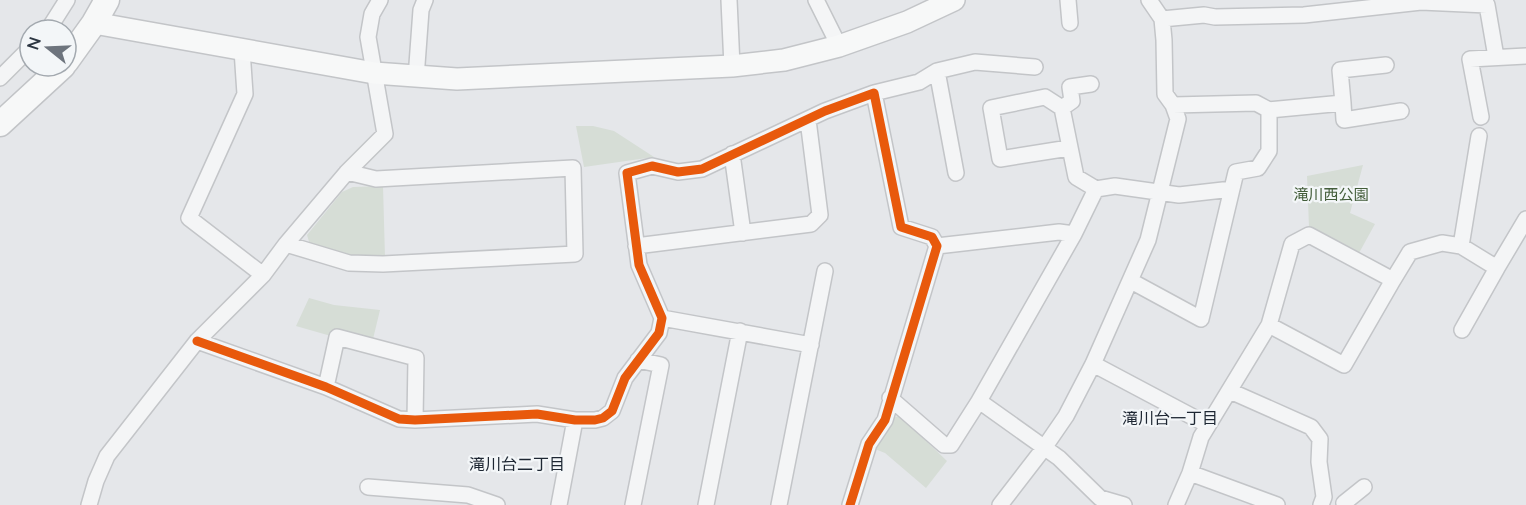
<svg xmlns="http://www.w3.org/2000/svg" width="1526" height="505" font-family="Lato,'Noto Sans JP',sans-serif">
	<rect width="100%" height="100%" fill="#e5e7ea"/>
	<path fill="#d6ddd6" d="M576 126H593L614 131 654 157 584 167Z
		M1363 165 1350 213 1375 224 1359 253 1309 227 1307 176Z
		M383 186 385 257 350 255 310 245 307 235 342 192 353 187Z
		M309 298 334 305 380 310 373 339 333 330 331 336 296 326Z
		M900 416 947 461 926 488 885 453 875 449 881 434 895 417Z"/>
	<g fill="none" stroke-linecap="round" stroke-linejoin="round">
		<defs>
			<path id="street" d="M729 0 732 66
				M816 0 839 46
				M1068 0 1070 23
				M1162 19 1204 15 1215 17 1304 15 1421 2 1487 5 1496 57
				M48 30 67 0
				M242 50 245 94 189 218 263 275
				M937 71 956 173
				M0 78 30 48
				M416 78 421 10 425 0
				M874 93 919 82 937 71 975 62 1035 67
				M1343 103 1344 120 1401 111
				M1173 105 1256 103 1269 110 1343 103 1340 70 1386 65
				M1062 108 1072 101 1070 87 1091 84
				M1481 117 1470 59 1526 56
				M1069 148 1000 159 991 108 1045 97 1062 108 1076 177 1096 189
				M732 154 743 233
				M286 244 349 263 383 264 575 254 573 168 376 179 347 172
				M636 246 811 224 820 215 808 120
				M937 246 1059 232 1074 234 1096 189 1115 186 1179 195 1232 189
				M1461 246 1479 136
				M1131 281 1201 319 1236 172 1258 168 1269 151V110
				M662 318 811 345
				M1269 325 1344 365 1393 280
				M1462 330 1497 268
				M197 341 326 387 399 419 415 420 537 414 575 420H595L603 418 612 411 625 378 659 333 662 318 639 265 627 173 652 166 678 172 702 169 825 111 874 93 901 227 932 237 937 246 885 420 869 444 850 505
				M1093 364 1208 425
				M326 387 337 337 416 358 415 420
				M1230 391 1311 427 1320 439 1319 462 1324 497 1321 505
				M890 398 944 445H951L979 401 1059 458 1100 498 1124 505
				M979 401 1074 234
				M1190 473 1277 505
				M368 487 468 495 497 505
				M89 505 96 481 107 456 197 341 263 275 286 244 347 172 385 134 368 37 372 14 380 0
				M559 505 575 420
				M633 505 661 365 638 360
				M706 505 740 331
				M779 505 825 271
				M1000 505 1044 448 1066 416 1093 364 1148 240 1178 119 1173 105 1165 94 1164 40 1162 19 1149 0
				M1176 505 1190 473 1201 437 1269 325 1292 244 1309 235 1393 280 1410 252 1442 243 1461 246 1497 268 1526 219
				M1345 505 1344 503 1364 487"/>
			<path id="secondary" d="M94 23 374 73 457 79 732 66 784 60 839 46 907 22 954 0"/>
			<path id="primary" d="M66 62 94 23 107 0
				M0 124 63 66"/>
		</defs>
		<use href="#street" stroke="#c3c5c8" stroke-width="18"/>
		<use href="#secondary" stroke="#c3c5c8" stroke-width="24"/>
		<use href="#primary" stroke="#c2c4c7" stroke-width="27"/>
		<use href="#street" stroke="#f4f5f6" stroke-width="15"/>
		<use href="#secondary" stroke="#f7f8f8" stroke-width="21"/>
		<use href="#primary" stroke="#f7f8f8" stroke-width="24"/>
		<defs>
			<path id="cycleway" d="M197 341 326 387 399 419 415 420 537 414 575 420H595L603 418 612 411 625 378 659 333 662 318 639 265 627 173 652 166 678 172 702 169 825 111 874 93 901 227 932 237 937 246 885 420 869 444 850 505"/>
		</defs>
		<use href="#cycleway" stroke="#f3f6f8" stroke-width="13"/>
		<use href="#cycleway" stroke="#e8590c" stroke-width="9"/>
	</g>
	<g text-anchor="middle" stroke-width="4.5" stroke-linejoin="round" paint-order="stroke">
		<g font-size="15" fill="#435d3a" stroke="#f3f6f8">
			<text x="1331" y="200">滝川西公園</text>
		</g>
		<g font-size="16" fill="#1e2733" stroke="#f3f6f8">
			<text x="1170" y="424">滝川台一丁目</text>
			<text x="517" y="470">滝川台二丁目</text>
		</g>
	</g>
	<g transform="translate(48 48) rotate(288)"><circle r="28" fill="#f3f6f8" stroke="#a3a9af" stroke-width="1.5"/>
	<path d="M0-4.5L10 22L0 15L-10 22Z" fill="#6d747d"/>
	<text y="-9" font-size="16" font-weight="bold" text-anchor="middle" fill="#2c3642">N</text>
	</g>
</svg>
